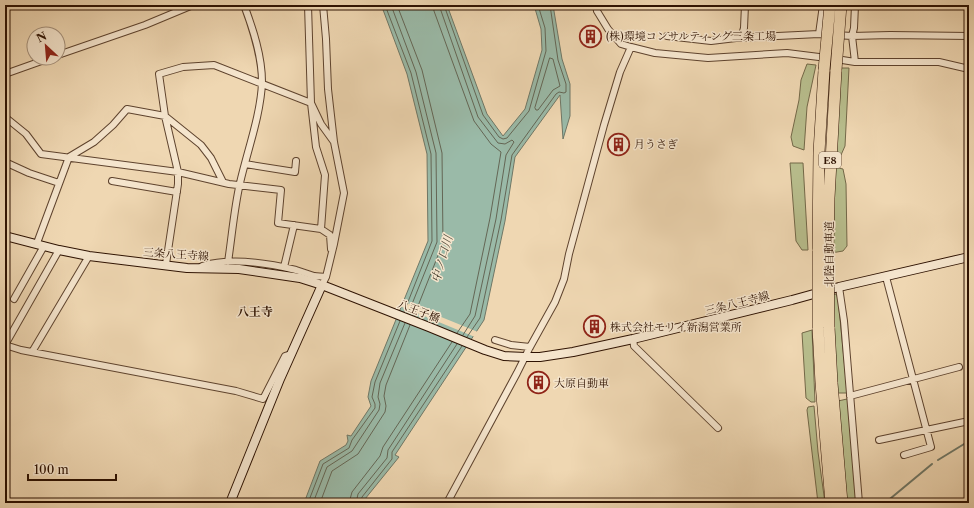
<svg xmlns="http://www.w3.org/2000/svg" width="974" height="508" font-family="'Libre Caslon Text','Noto Serif JP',serif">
	<rect width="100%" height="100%" fill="#efd7b2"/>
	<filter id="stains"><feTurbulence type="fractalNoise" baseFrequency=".005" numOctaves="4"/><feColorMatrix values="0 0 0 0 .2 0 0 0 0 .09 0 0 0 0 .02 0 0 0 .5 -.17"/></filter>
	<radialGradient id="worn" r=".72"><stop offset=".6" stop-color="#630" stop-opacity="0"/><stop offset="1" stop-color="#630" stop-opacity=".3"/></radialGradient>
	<path fill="#b8be8d" stroke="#736848" d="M807 64 816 65 807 107 804 150 793 146 791 137 799 100 801 80Z
		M840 68H849L845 146 841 155 835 154Z
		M790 163H803L808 250H802L796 241Z
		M834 167 843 169 846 184 847 246 843 251 831 253Z
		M836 294 838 298 847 390V393H837L832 295Z
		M812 330 815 402H811L806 398 802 333Z
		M847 399 849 402 858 503H847L838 401Z
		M814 406 818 452 825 503H818L807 410 808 407Z"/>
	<path fill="#9abaa8" stroke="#6f7766" d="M378 5H447L487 114 503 136 525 109 542 50 541 29 534 5H553L562 59 570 84V116L563 139 560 95 515 157 505 221 484 320 395 455 399 457 365 499 364 503H304L320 461 346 445 348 441 347 435 351 436 371 406 368 397 371 381 428 241 427 154 407 74 382 7Z"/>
	<path fill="#efd7b2" d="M402 301 478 332 475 337 400 306Z"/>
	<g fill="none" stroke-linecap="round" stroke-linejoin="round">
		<path stroke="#646655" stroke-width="1" d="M385 5 411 73 431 154 432 241 404 312
			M391 5 416 72 436 153 437 242 408 314
			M397 5 422 70 442 153 443 243 414 316
			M433 5 434 11 474 121 491 144 501 152 490 218 470 314 457 333
			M439 5 478 117 498 143 505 144 512 140 514 142 506 155 496 219 475 316 463 335
			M444 5 483 115 499 137 503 139 507 138 529 111 546 51 545 28 538 5
			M550 58 553 59 560 86 553 90 538 110H536L535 108Z
			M467 337 480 318 501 220 512 155 556 94 559 92 564 93 566 92V84L558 60 550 5
			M308 503 323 464 349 448 352 440 375 408V404L372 397 375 382 400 321
			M313 503 327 467 352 451 379 410 380 404 378 397 380 383 405 323
			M320 503 332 471 358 454 385 412 386 406 384 396 386 385 410 325
			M349 503 352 492 380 456 383 447 452 342
			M356 503 358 494 387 458 388 450 457 344
			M361 503 362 497 392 459V452L462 346"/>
		<path stroke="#6f7766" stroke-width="2" d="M938 460 969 441
			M885 503 932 464"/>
		<defs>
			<path id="street" d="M308 5 311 103 316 147 325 175 321 229 330 235 331 249
				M596 5 597 11 608 29 621 44 631 47 655 53 708 58 787 53 827 58
				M855 5 854 28 852 36 855 62
				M819 34 823 5
				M667 36 711 41 736 38 819 34 852 36 890 35 969 36
				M741 38 744 28 745 5
				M58 55 145 25 193 5
				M836 59 855 62H939L969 69
				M5 74 50 58
				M5 117 26 134 41 154 178 172 229 184 281 190 278 223 321 229
				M5 162 29 173 59 183
				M245 164 295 172 296 161
				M112 181 177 192
				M37 243 69 157 94 142 113 125 127 109 165 116 201 145 211 158 223 182
				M59 250 5 345 21 350 236 391 263 399 285 356 291 354
				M228 262C232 236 234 209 240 183 247 152 261 114 262 82 262 56 253 29 244 5
				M166 264 178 184V172L165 116 159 74 183 67 214 65 311 103 321 124 334 142
				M202 266C231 257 267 263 296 270 302 272 308 274 314 276 318 277 322 276 326 277
				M284 267 294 225
				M886 277 931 447 904 455
				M322 285 326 277 334 244 344 193 334 142 328 89 326 39 323 5
				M839 287 844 321 859 503
				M14 299 44 246
				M633 339 634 346 718 428
				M495 340 511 345 530 347
				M32 352 89 256
				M850 396 959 367
				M879 440 969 421
				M447 503 517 373 530 347 555 302 564 279 569 254 604 125 620 72 631 47"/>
			<path id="secondary" d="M5 236 59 250 89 256 187 268 239 269 300 278 322 285 429 327 485 350 504 356 526 357H540L573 352 633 339 792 300 839 287 969 257
				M230 503 280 379 322 285"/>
			<path id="highway" d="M818 251 819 152 824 70
				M828 251 829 198 836 70
				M829 327 832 383 842 503
				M818 328 821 383 831 503"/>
		</defs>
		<use href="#street" stroke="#5e432e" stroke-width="8"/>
		<use href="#secondary" stroke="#2e1202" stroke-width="10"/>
		<use href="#highway" stroke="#2e1202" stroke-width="12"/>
		<use href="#street" stroke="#f5e5cd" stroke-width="6"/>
		<use href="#secondary" stroke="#f5e5cd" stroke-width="8"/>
		<use href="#highway" stroke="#efd7b2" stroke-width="11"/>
		<defs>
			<path id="highway-bridge" d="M824 70 830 5
				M836 70 841 5
				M818 251V328
				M828 251 829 327"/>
		</defs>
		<use href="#highway-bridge" stroke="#2e1202" stroke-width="12" stroke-linecap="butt"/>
		<use href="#highway-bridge" stroke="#efd7b2" stroke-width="11"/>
	</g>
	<defs>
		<symbol id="building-ring" viewBox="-11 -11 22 22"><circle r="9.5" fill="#f5e5cd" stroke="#8f2418" stroke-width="1.5"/><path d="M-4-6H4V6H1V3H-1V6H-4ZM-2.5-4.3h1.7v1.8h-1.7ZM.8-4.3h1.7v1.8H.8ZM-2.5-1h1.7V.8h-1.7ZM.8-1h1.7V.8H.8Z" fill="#8f2418"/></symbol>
	</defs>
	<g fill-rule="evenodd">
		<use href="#building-ring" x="578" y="24" width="25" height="25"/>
		<use href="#building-ring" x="606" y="132" width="25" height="25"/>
		<use href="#building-ring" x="582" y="314" width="25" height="25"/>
		<use href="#building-ring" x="526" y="370" width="25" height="25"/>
	</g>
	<g text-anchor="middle" stroke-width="3" stroke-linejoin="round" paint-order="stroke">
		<rect fill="#f5e5cd" stroke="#6a513f" stroke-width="1" x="819" y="152" width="22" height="16" rx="3"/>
		<g font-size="10" font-weight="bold" fill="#2e1202">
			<text x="830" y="164">E8</text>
		</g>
		<g font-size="11" fill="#2e1202" stroke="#f5e5cd" text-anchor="start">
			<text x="606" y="40">(株)環境コンサルティング三条工場</text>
			<text x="634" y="148">月うさぎ</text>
			<text x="610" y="331">株式会社モリイ新潟営業所</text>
			<text x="554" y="387">大原自動車</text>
		</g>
		<g font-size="11" fill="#2e1202" stroke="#f5e5cd">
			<text transform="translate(176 254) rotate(4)" y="4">三条八王寺線</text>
			<text transform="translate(829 254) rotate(-90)" y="4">北陸自動車道</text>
			<text transform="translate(737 303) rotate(-14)" y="4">三条八王寺線</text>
			<text transform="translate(419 311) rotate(21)" y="4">八王子橋</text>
		</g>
		<g font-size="12" font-style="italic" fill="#544d3c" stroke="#f5e5cd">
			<text transform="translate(442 259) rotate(-74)" y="4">中ノ口川</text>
		</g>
		<g font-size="12" font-weight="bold" fill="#2e1202" stroke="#f5e5cd">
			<text x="255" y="316">八王寺</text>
		</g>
	</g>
	<rect width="974" height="508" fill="none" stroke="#efd7b2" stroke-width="20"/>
	<rect x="6" y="6" width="962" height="496" fill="none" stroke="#2e1202" stroke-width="2"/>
	<rect x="10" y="10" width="954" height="488" fill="none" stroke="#2e1202"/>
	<g transform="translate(46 46) rotate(334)"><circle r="19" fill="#f5e5cd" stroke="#a5917c"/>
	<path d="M0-3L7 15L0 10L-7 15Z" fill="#8f2418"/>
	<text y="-6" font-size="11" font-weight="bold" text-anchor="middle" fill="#2e1202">N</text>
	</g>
	<path d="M28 474v6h88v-6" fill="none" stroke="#2e1202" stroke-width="2"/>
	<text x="34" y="474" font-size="12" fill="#2e1202" stroke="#f5e5cd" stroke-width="3" paint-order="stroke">100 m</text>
	<rect width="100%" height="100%" filter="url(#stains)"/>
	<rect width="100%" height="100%" fill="url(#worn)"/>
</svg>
